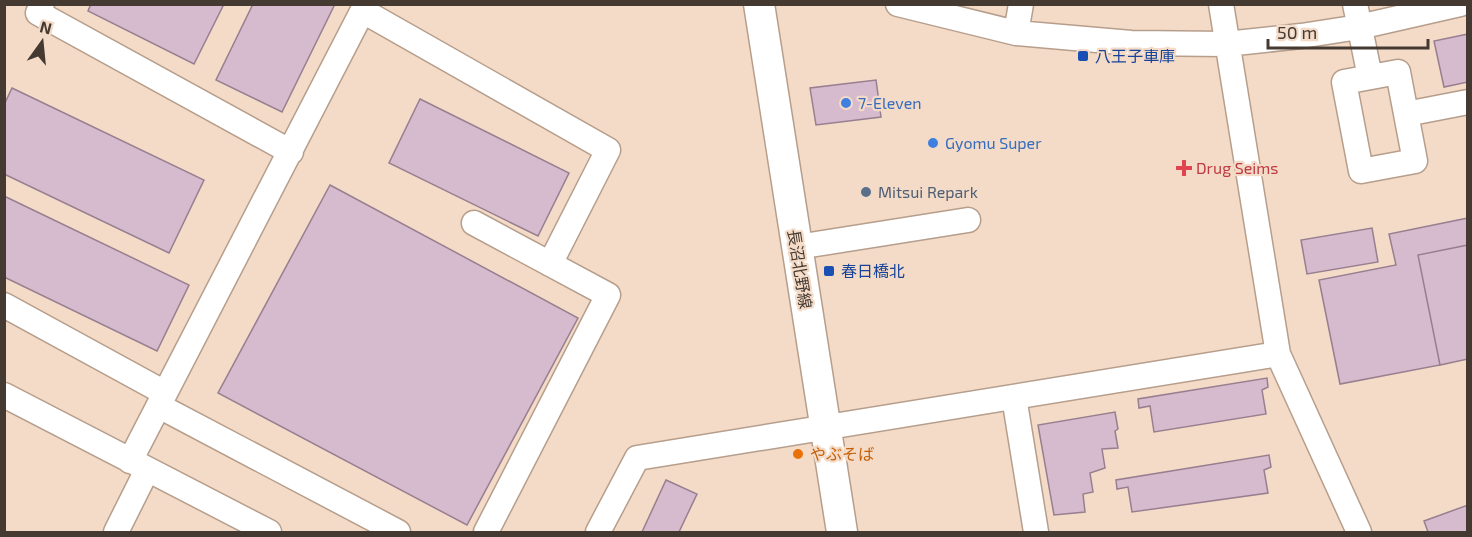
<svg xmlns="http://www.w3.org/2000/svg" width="1472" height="537" font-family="'Exo 2','Noto Sans JP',sans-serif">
	<rect width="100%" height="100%" fill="#f4dbc7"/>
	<path fill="#d5bbcd" stroke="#977f90" stroke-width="1.5" d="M91 4H224L194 64 88 11Z
		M253 4H335L282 112 216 80Z
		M1468 34V82L1444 87 1434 41Z
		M876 80 881 117 816 125 810 88Z
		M12 88 204 180 169 253 4 174V105Z
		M420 99 569 173 538 236 389 163Z
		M330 185 578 318 467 525 218 393Z
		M4 196 189 285 157 351 4 277Z
		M1468 218V245L1418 255 1440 365 1340 384 1319 280 1396 265 1389 234Z
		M1372 228 1378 262 1307 274 1301 240Z
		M1468 245V359L1440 365 1418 255Z
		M1267 378 1268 387 1262 390 1266 414 1154 432 1150 406 1139 408 1138 399Z
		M1115 412 1118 429 1115 431 1118 448 1102 449 1105 468 1090 473 1093 492 1083 494 1085 512 1054 515 1038 425Z
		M1269 455 1271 467 1264 470 1268 493 1132 512 1128 487 1117 489 1116 480Z
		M666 480 697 494 679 532H642Z
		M1468 505V532H1428L1424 521Z"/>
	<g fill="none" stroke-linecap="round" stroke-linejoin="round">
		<defs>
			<path id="minor" d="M42 4 38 13 291 152
				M898 4 1016 33 1131 43 1226 44 1301 36 1359 27 1460 4
				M1221 4 1278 354 1359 532
				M1355 4 1370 77
				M363 11 608 150 550 264
				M1016 33 1021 4
				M1398 72 1415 161 1361 171 1344 82Z
				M1406 114 1468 102
				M474 223 608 295 486 532
				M797 247 968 220
				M4 305 165 393
				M4 395 269 532
				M1014 397 1036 532
				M159 406 398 532
				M130 461 366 4
				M116 532 147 470
				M598 532 637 458 1278 354"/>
			<path id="major" d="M759 4 842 532"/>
		</defs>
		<use href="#minor" stroke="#b69e8c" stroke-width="27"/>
		<use href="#major" stroke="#b69e8c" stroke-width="33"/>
		<use href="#minor" stroke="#fff" stroke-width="24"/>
		<use href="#major" stroke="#fff" stroke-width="30"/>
	</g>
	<g fill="#1a4fb4" stroke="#f4dbc7" stroke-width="2">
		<rect x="1077" y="50" width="12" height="12" rx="3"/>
		<rect x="823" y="265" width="12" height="12" rx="3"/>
	</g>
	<g fill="#3f7fe0" stroke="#f4dbc7" stroke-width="2">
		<circle cx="846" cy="103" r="6"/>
		<circle cx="933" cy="143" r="6"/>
	</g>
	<path fill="#e0444e" stroke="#f4dbc7" stroke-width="2" d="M1181 159h6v6h6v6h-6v6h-6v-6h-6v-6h6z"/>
	<circle fill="#5c6f8a" stroke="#f4dbc7" stroke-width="2" cx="866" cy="192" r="6"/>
	<circle fill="#e8710a" stroke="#f4dbc7" stroke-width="2" cx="798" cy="454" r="6"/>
	<g text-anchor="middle" stroke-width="4.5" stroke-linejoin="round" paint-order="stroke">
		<g font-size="16" fill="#164399" stroke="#f4dbc7" text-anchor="start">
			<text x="1095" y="62">八王子車庫</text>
			<text x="841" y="277">春日橋北</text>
		</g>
		<g font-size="16" fill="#366cbe" stroke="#f4dbc7" text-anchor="start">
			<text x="858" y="109">7-Eleven</text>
			<text x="945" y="149">Gyomu Super</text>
		</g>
		<g font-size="16" fill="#be3a42" stroke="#f4dbc7" text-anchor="start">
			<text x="1196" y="174">Drug Seims</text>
		</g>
		<g font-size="16" fill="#4e5e75" stroke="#f4dbc7" text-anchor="start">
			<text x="878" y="198">Mitsui Repark</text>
		</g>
		<g font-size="16" fill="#443a32" stroke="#f4dbc7">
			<text transform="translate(800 269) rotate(81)" y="6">長沼北野線</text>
		</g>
		<g font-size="16" fill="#c56008" stroke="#f4dbc7" text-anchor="start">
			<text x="810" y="460">やぶそば</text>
		</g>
	</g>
	<rect width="1472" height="537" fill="none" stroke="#443a32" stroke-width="12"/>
	<g transform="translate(42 42) rotate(15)" stroke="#f4dbc7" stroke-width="4.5" paint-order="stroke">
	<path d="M0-4.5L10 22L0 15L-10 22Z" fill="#443a32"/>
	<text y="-9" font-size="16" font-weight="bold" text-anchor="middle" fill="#443a32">N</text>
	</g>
	<path d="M1268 39v9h160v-9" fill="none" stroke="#443a32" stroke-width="3"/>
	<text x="1277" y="39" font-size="18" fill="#443a32" stroke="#f4dbc7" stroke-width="4.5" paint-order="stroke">50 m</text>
</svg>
